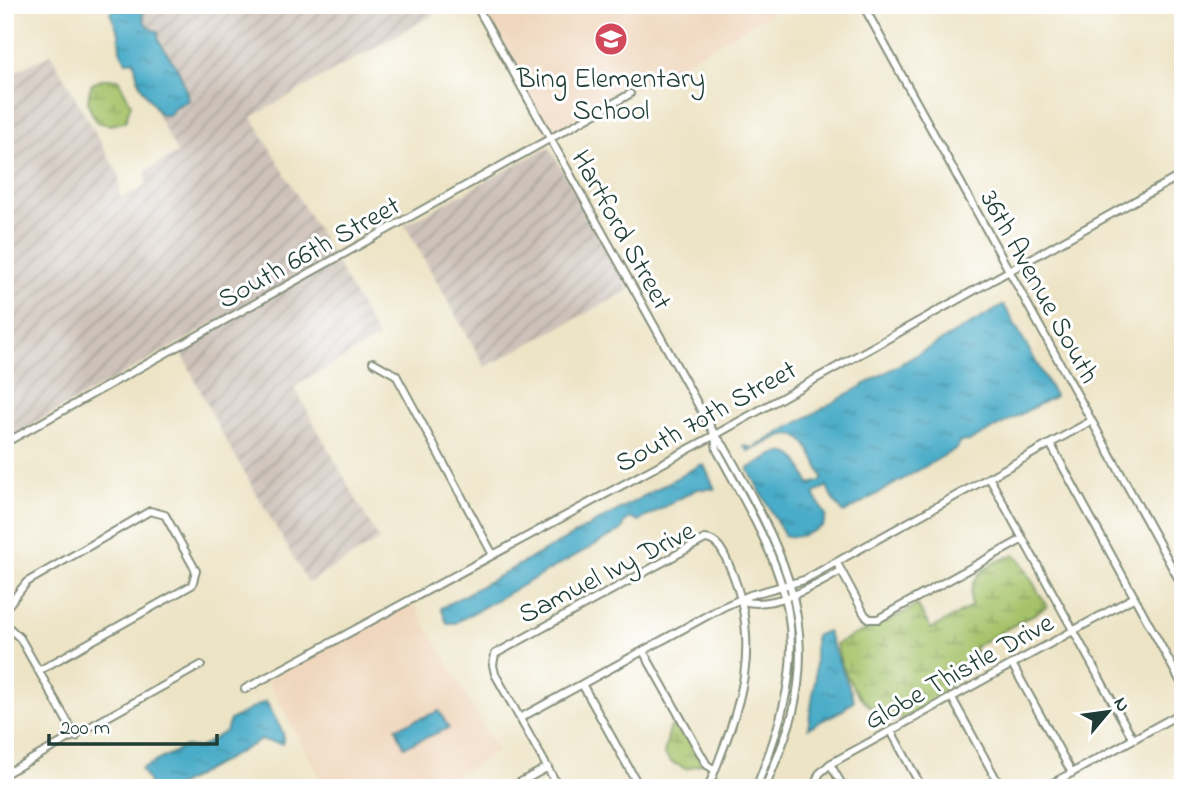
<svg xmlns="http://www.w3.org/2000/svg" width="1188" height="793" font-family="'Indie Flower',sans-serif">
	<defs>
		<pattern id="industrial-furrows" width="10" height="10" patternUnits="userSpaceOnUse" patternTransform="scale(1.75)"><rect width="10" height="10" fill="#cdc2b9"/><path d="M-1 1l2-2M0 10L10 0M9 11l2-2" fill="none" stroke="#a69f97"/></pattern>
		<pattern id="wetland-marsh" width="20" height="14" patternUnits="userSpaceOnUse" patternTransform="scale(1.75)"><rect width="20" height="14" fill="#a5c269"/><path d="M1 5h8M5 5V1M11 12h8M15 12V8" fill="none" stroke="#869f57"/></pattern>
		<pattern id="water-ripples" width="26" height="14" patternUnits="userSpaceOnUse" patternTransform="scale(1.75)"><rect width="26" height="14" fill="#49acc8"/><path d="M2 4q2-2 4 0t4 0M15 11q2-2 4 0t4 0" fill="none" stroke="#3c8da3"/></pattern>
	</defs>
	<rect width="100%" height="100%" fill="#fff"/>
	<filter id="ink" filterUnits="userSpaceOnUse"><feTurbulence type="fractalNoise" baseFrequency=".0143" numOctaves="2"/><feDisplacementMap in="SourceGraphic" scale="14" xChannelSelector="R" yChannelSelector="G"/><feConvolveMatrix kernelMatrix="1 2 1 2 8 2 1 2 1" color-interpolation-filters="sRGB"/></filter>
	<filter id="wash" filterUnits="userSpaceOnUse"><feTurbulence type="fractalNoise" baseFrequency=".00686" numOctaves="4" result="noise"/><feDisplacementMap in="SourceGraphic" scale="28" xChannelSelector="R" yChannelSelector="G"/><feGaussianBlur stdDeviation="1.57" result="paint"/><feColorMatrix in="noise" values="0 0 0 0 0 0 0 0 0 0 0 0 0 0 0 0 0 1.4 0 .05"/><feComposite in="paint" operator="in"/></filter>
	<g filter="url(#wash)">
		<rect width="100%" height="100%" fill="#ede4c6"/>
		<path fill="#efd6bc" d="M477 5H786L549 139Z
			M405 604H414L498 752 434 788H326L267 680Z"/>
		<path fill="url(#industrial-furrows)" d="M142 5H450L252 117 333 257 5 440V77L51 54 119 175 120 198 141 189 146 182V171L177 153 150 101 160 114 169 115 189 96 170 55 156 32 144 22Z
			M549 147 630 290 485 367 405 225Z
			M336 262 378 338 294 387 379 540 308 583 217 425 180 349Z"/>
		<path fill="url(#wetland-marsh)" stroke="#62804e" stroke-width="2" d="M103 79H118L131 104 125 122 110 125 97 122C88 107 85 101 92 84Z
			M1014 555 1019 558 1047 607 974 647 980 659 917 713 889 722C882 712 871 709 863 700 849 684 840 664 836 644 863 629 891 622 917 605L931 629 971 607C967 576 986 564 1014 555Z
			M678 721 702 763 701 764 686 769 671 762 664 754 670 728Z"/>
		<path fill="url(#water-ripples)" stroke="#34747e" stroke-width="2" d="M118 5H142C141 17 146 30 158 31L159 41 179 71 189 100 175 107 169 115 160 114C144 90 139 91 134 60L126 62 120 50 119 33 110 13Z
			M1004 305 1055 396 970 441 959 442 957 448 844 513 833 500 827 486 814 494 826 516 823 526C810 533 799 540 784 535L748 469C761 462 785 442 797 460 803 467 805 477 810 484L821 481 823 477C814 463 808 430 784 435 772 438 761 448 748 451L744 446 753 448Z
			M700 465H704L715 489H697L639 521 630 518 624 523 623 529 455 623H447L441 608Z
			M827 631 854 700 843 710 808 728 815 680V636Z
			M266 701 283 733V744L261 740 174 788H152L141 769 186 746 199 748 226 731 230 720Z
			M439 711 449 728 404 747 396 728Z"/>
	</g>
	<g filter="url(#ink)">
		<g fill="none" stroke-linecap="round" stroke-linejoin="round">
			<defs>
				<path id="minor" d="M476 5 715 435 724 446C773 534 818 608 793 712 786 739 775 763 765 788
					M863 5 1183 587
					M373 362 396 375 492 553
					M715 437 717 450C793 587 818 635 756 788
					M5 443 630 94
					M1051 445 1183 686
					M990 479 1133 739
					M837 563 865 615 870 619H878L1023 539
					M742 601C772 610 816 586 841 571
					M5 609 27 582 150 511 165 515 196 571 192 585 40 670
					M5 624 20 638 76 737
					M643 651 707 765 715 770
					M1012 664 1072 773
					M582 684 640 788
					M245 689 715 435 1183 174
					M952 698 1001 788
					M520 718 723 607 750 595 804 580 1091 421
					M891 731 922 788
					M830 764 844 788
					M5 774 201 665
					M510 788 548 767
					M559 788 495 674 493 665 495 654 705 539C719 540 724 554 729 565 765 647 739 710 708 788
					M814 788 819 774 830 764 1133 598
					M1044 788 1183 712"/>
			</defs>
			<use href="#minor" stroke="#86907d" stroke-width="10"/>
			<use href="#minor" stroke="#fff" stroke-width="6"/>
		</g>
	</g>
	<defs>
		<symbol id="school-disc" viewBox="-11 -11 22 22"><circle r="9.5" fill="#d1495b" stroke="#fff"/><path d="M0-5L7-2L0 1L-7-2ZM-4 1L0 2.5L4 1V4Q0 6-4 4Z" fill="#fff"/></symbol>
	</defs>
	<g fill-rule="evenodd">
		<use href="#school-disc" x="592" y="20" width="38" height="38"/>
	</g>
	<g text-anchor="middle" stroke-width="6" stroke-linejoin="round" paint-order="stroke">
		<g font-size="28" fill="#1f3d34" stroke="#fff">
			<text x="611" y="87">Bing Elementary<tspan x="611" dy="32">School</tspan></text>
		</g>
		<g font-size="28" fill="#1f3d34" stroke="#fff">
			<text transform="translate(623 229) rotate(61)" y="10">Hartford Street</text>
			<text transform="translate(308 251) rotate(-29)" y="10">South 66th Street</text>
			<text transform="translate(1041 286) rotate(61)" y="10">36th Avenue South</text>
			<text transform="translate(705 415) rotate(-29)" y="10">South 70th Street</text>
			<text transform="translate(606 571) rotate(-27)" y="10">Samuel Ivy Drive</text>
			<text transform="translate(958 670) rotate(-29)" y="10">Globe Thistle Drive</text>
		</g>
	</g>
	<rect width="1188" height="793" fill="none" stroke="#fff" stroke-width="28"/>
	<g transform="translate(1108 712) rotate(61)" stroke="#ffffff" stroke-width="5" paint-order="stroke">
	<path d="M0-5L12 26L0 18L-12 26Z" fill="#1f3d34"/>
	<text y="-10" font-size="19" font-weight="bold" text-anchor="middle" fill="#1f3d34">N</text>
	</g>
	<path d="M49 734v10h168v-10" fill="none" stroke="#1f3d34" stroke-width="3.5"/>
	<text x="60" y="734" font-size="21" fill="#1f3d34" stroke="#ffffff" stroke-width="5" paint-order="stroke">200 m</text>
</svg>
